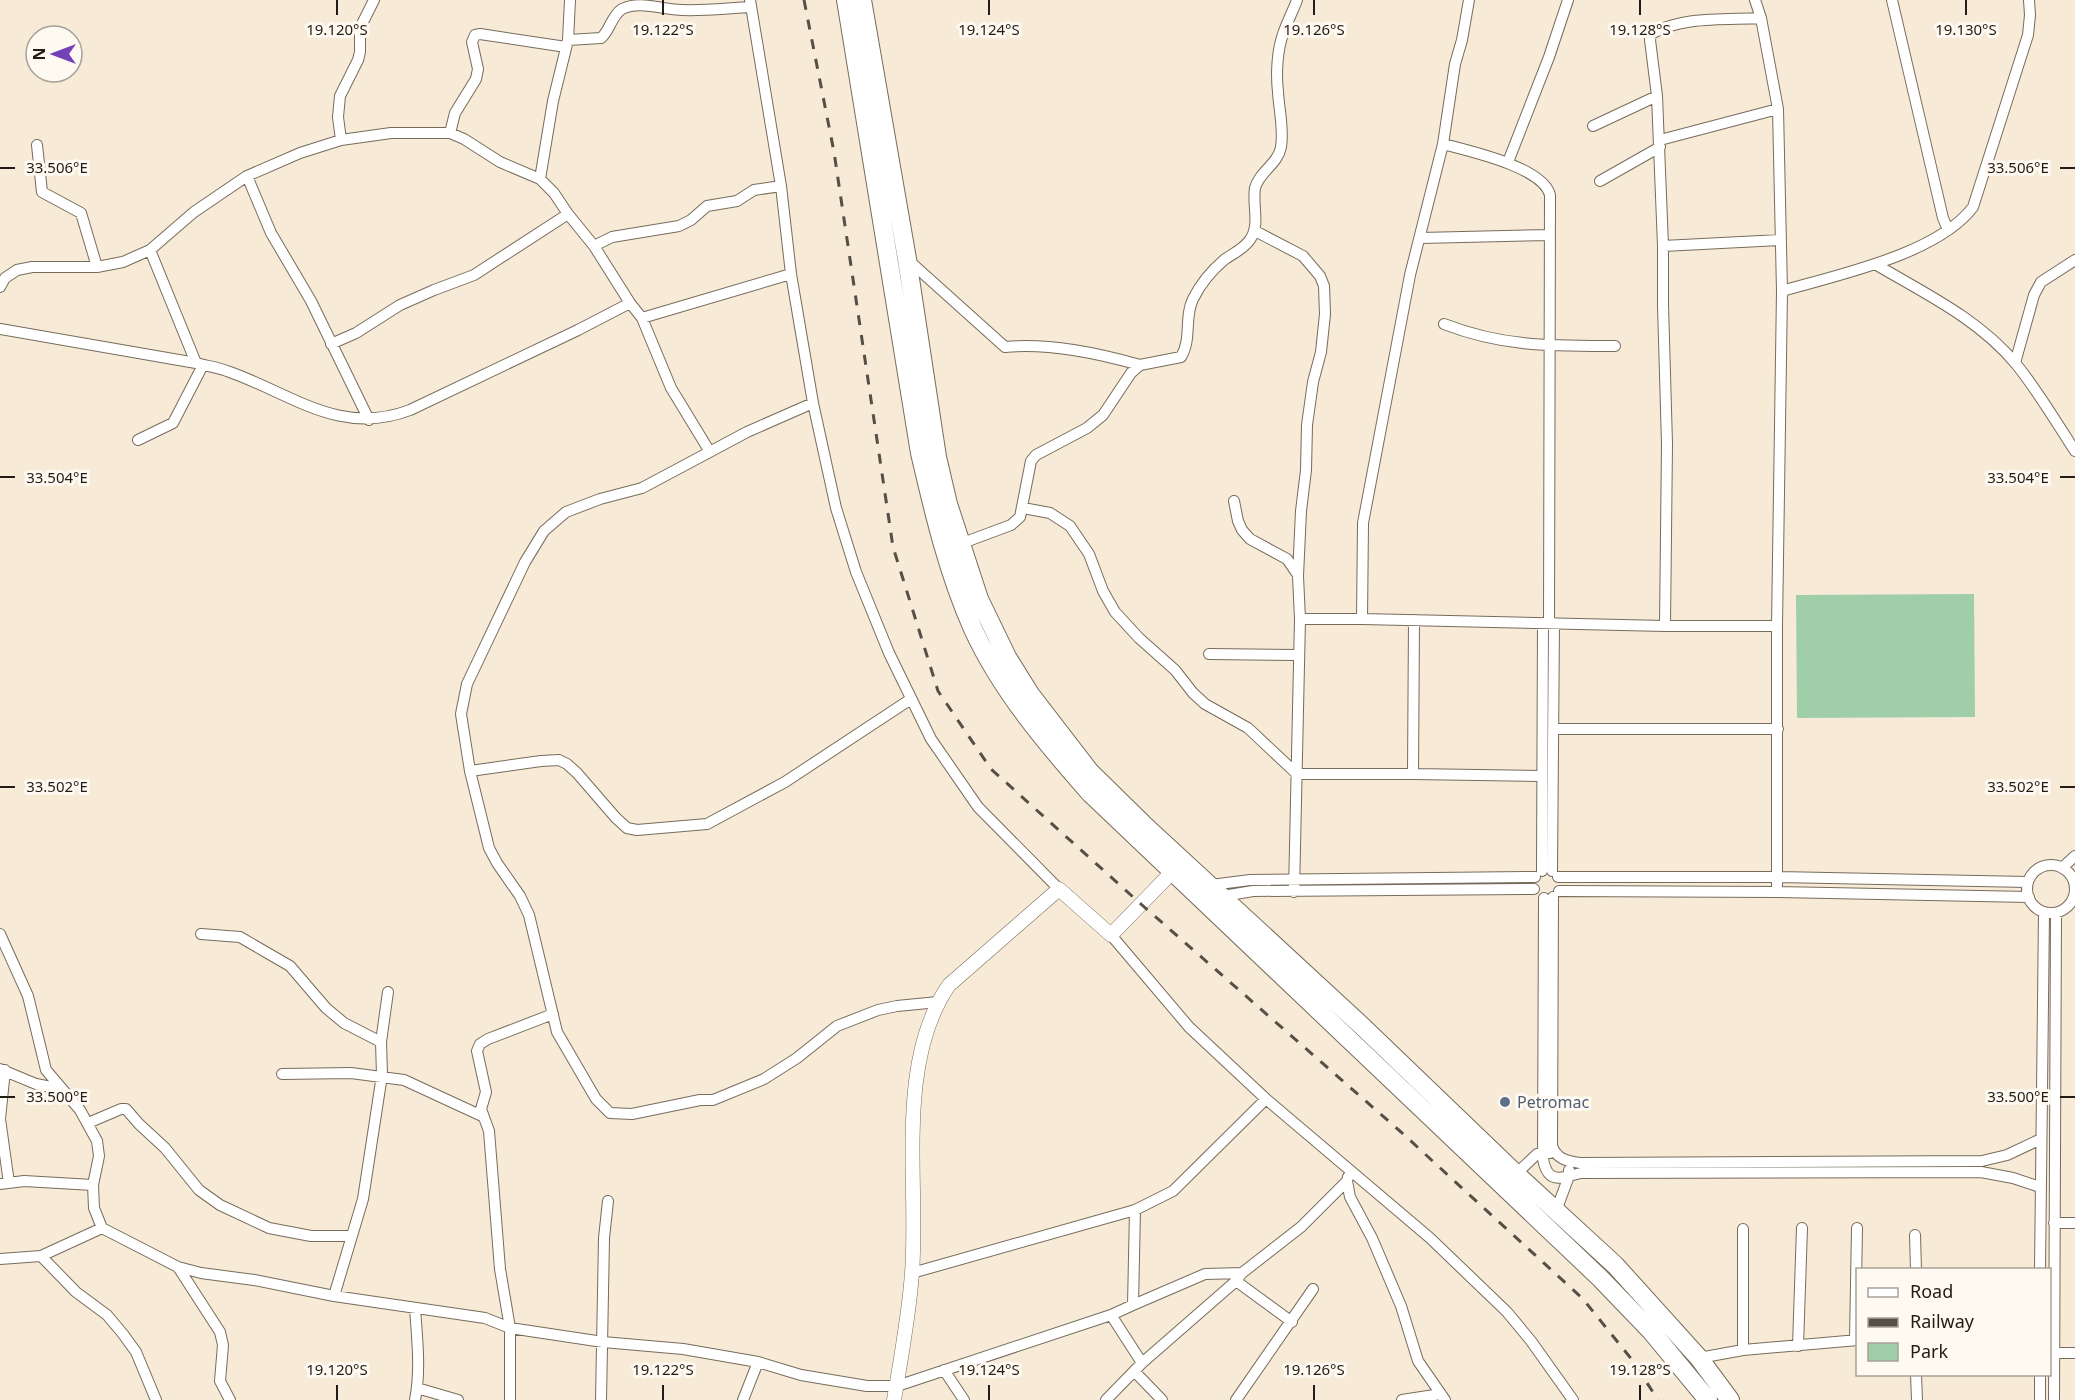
<svg xmlns="http://www.w3.org/2000/svg" width="2075" height="1400" font-family="'Noto Sans',sans-serif">
	<rect width="100%" height="100%" fill="#f7ead7"/>
	<path fill="#a0cea8" d="M1974 594 1975 717 1797 718 1796 595Z"/>
	<g fill="none" stroke-linecap="round" stroke-linejoin="round">
		<defs>
			<path id="minor" d="M750 0 781 186 791 274 813 403 836 508 856 572 889 653 931 739 978 807 1059 889
				M1755 0 1761 18 1778 109 1782 291 1777 626V892
				M1892 0 1943 218 1948 230
				M568 40 601 38C610 31 611 16 622 9 640 0 663 10 682 10 705 11 728 8 751 7
				M1593 126 1657 96
				M450 133 455 113 476 79 478 69 472 42 475 35 480 34 566 47
				M341 140 338 117 340 96 358 60 360 52V28L374 0
				M1660 140 1778 109
				M1443 144C1469 151 1543 167 1550 195L1549 623
				M37 145 42 192 81 213 97 267
				M1508 162 1549 57 1568 0
				M247 176 271 233 311 301 369 420
				M540 179 553 101 568 40 570 0
				M1600 181 1660 147
				M1255 231 1303 256 1320 276 1324 286 1325 314 1321 352 1313 382 1307 425 1306 470 1301 511 1298 576 1300 619
				M1420 238 1550 235
				M594 246 612 237 679 226 691 220 707 206 737 201 754 190 781 186
				M1663 246 1780 240
				M150 250 196 363
				M907 259 1005 347C1050 343 1097 353 1140 365
				M1875 264C1924 293 1979 319 2016 364 2038 391 2056 422 2075 451
				M0 287 5 278 17 270 32 267H97L123 262 150 250 194 212 247 176 300 153 341 140 391 133H450L464 139 500 162 540 179 554 193 568 214 594 246 630 303 642 318 791 274
				M1782 291C1837 275 1938 254 1973 207L2028 35 2030 15 2029 0
				M642 318 671 388 710 452
				M1444 324C1503 347 1552 346 1615 346
				M0 329 196 363C206 366 217 367 227 371 291 393 339 437 410 410L578 330 630 303
				M331 344 356 333 400 305 434 290 474 275 568 214
				M2015 363 2034 295 2041 282 2075 260
				M813 403 747 432 642 488 600 499 566 512 544 531 525 562 467 684 461 714 470 771 489 848 497 863 520 896 529 915 557 1032 596 1099 610 1113 632 1114 700 1100H713L764 1079 797 1058 837 1026 878 1010 897 1006 938 1002
				M138 440 173 423 203 365
				M1234 501 1238 521 1242 530 1250 539 1287 559 1298 575
				M1023 508 1050 513 1070 526 1089 554 1103 591 1115 612 1139 638 1175 670 1193 693 1205 704 1248 728 1297 774H1413
				M960 544 1011 525 1020 517 1031 461 1036 455 1087 428 1103 415 1131 373 1140 365 1181 357C1192 339 1184 317 1193 299 1200 285 1211 271 1224 260 1232 254 1242 250 1249 241 1261 226 1252 206 1255 188 1259 172 1278 164 1281 147 1284 129 1279 110 1278 92 1276 74 1277 51 1283 34 1287 22 1293 11 1297 0
				M1362 619 1363 523 1410 275 1443 144 1455 64 1462 40 1469 0
				M1414 620 1413 774 1541 776
				M1665 626 1667 444 1663 305V246L1657 96 1650 40 1651 34C1682 16 1726 20 1761 18
				M1209 654 1298 655
				M1554 729H1778
				M470 771 541 761 559 760 567 764 577 773 616 818 627 828 637 830 707 824 785 782 911 699
				M2027 889a24 24 0 1 1 48 0a24 24 0 1 1-48 0Z
				M2062 868 2075 856
				M1542 871 1543 623
				M1552 871 1554 623
				M1558 877H1777L2028 882
				M1211 885 1250 880 1535 877
				M1559 891 1777 892 2029 897
				M1294 892 1300 619H1362L1665 626H1777
				M1223 896 1253 891 1534 889
				M1553 897 1552 1146C1557 1159 1566 1161 1580 1163L1982 1161 2007 1155 2041 1139
				M1544 898 1543 1159C1546 1175 1552 1181 1569 1176V1170
				M0 934 28 996 46 1070 80 1110 97 1141 99 1156 93 1185 94 1208 102 1228 178 1267 201 1273 254 1280 334 1296 485 1318 510 1328 603 1342 683 1349 758 1362 801 1375 867 1386H897L1111 1315 1133 1305 1135 1210
				M201 934 240 937 264 951 290 966 326 1008 344 1023 381 1042
				M1111 935 1189 1027 1266 1099 1430 1238 1507 1312 1531 1341 1573 1400
				M0 1069 36 1084 61 1089
				M5 1070 0 1119 9 1183
				M282 1074 351 1073 404 1080 482 1116
				M88 1123 121 1109H126L139 1124 165 1148 199 1190 220 1205 269 1228 311 1236H351
				M1516 1174 1537 1154 1550 1153
				M1348 1177 1347 1181 1350 1197 1372 1238 1401 1306 1418 1361 1445 1400
				M0 1184 24 1181 93 1185
				M1556 1211 1569 1176 1581 1173 1981 1172 2013 1178 2040 1187
				M2054 1223H2075
				M1743 1229V1350
				M1915 1235 1916 1270
				M41 1256 76 1292 107 1315 123 1334 136 1352 156 1400
				M0 1259 41 1256 102 1228
				M178 1267 220 1332 223 1345 220 1381 230 1400
				M2040 1270 2044 912
				M912 1273 1135 1210 1173 1191 1266 1099
				M1236 1281 1292 1322
				M334 1296 363 1199 382 1075 381 1042 388 992
				M1133 1305 1205 1274 1242 1273
				M1111 1315 1142 1363
				M1855 1340 1857 1228
				M1798 1346 1802 1228
				M2054 1353H2075
				M1699 1358 1743 1350 1858 1340
				M944 1370 964 1400
				M1134 1371 1162 1400
				M1916 1374 1917 1400
				M417 1388 458 1400
				M415 1400C421 1370 417 1338 415 1308
				M510 1400V1328L500 1269 489 1131 481 1109 486 1092 477 1051 480 1044 488 1039 553 1014
				M601 1400 604 1238 608 1201
				M743 1400 758 1362
				M1106 1400 1142 1363 1236 1281 1242 1273 1301 1227 1347 1181
				M1236 1400 1313 1289
				M1402 1400 1441 1394
				M2040 1400V1374
				M2054 1400 2056 913"/>
			<path id="tertiary" d="M894 1400C901 1358 909 1315 912 1273 919 1182 895 1063 949 985L1059 889 1111 935 1178 866"/>
			<path id="trunk" d="M846 0 920 453C934 513 948 573 973 629 1001 690 1046 743 1090 793L1600 1278 1651 1331 1708 1400
				M862 0 907 259 937 457 948 504 979 599 1007 657 1030 694 1090 772 1143 824 1363 1027 1516 1174 1615 1265 1699 1358 1730 1400"/>
		</defs>
		<use href="#minor" stroke="#776c5b" stroke-width="12"/>
		<use href="#tertiary" stroke="#776c5b" stroke-width="15"/>
		<use href="#trunk" stroke="#776c5b" stroke-width="20"/>
		<use href="#minor" stroke="#fff" stroke-width="10"/>
		<use href="#tertiary" stroke="#fff" stroke-width="14"/>
		<use href="#trunk" stroke="#fff" stroke-width="18"/>
		<path stroke="#564f46" stroke-width="3" stroke-dasharray="10 10" stroke-linecap="butt" d="M804 0 834 152 893 547 938 691 991 769 1142 905 1401 1132 1583 1299 1633 1361 1658 1400"/>
	</g>
	<path fill="none" stroke="#211c16" stroke-width="2" d="M337 0V15M663 0V15M989 0V15M1314 0V15M1640 0V15M1966 0V15M0 168H15M2060 168H2075M0 477H15M2060 477H2075M0 787H15M2060 787H2075M0 1097H15M2060 1097H2075M337 1385V1400M663 1385V1400M989 1385V1400M1314 1385V1400M1640 1385V1400"/>
	<circle fill="#5c6f8a" stroke="#fef9f1" stroke-width="2" cx="1505" cy="1102" r="6"/>
	<g text-anchor="middle" stroke-width="6" stroke-linejoin="round" paint-order="stroke">
		<g font-size="16" fill="#4e5e75" stroke="#fef9f1" text-anchor="start">
			<text x="1517" y="1108">Petromac</text>
		</g>
	</g>
	<g font-size="15" text-anchor="middle" fill="#211c16" stroke="#fef9f1" stroke-width="6" stroke-linejoin="round" paint-order="stroke">
		<text x="337" y="35">19.120°S</text>
		<text x="663" y="35">19.122°S</text>
		<text x="989" y="35">19.124°S</text>
		<text x="1314" y="35">19.126°S</text>
		<text x="1640" y="35">19.128°S</text>
		<text x="1966" y="35">19.130°S</text>
		<text x="2018" y="173">33.506°E</text>
		<text x="57" y="173">33.506°E</text>
		<text x="2018" y="483">33.504°E</text>
		<text x="57" y="483">33.504°E</text>
		<text x="2018" y="792">33.502°E</text>
		<text x="57" y="792">33.502°E</text>
		<text x="2018" y="1102">33.500°E</text>
		<text x="57" y="1102">33.500°E</text>
		<text x="337" y="1375">19.120°S</text>
		<text x="663" y="1375">19.122°S</text>
		<text x="989" y="1375">19.124°S</text>
		<text x="1314" y="1375">19.126°S</text>
		<text x="1640" y="1375">19.128°S</text>
	</g>
	<rect x="1856" y="1268" width="195" height="108" fill="#fef9f1" stroke="#a6a199" stroke-width="1.5"/>
	<rect x="1868" y="1288" width="30" height="9" fill="#ffffff" stroke="#a6a199" stroke-width="1.5"/>
	<text x="1910" y="1298" font-size="18" fill="#211c16">Road</text>
	<rect x="1868" y="1318" width="30" height="9" fill="#564f46" stroke="#a6a199" stroke-width="1.5"/>
	<text x="1910" y="1328" font-size="18" fill="#211c16">Railway</text>
	<rect x="1868" y="1343" width="30" height="18" fill="#a0cea8" stroke="#a6a199" stroke-width="1.5"/>
	<text x="1910" y="1358" font-size="18" fill="#211c16">Park</text>
	<g transform="translate(54 54) rotate(270)"><circle r="28" fill="#fef9f1" stroke="#a6a199" stroke-width="1.5"/>
	<path d="M0-4.5L10 22L0 15L-10 22Z" fill="#7440b7"/>
	<text y="-9" font-size="16" font-weight="bold" text-anchor="middle" fill="#211c16">N</text>
	</g>
</svg>
